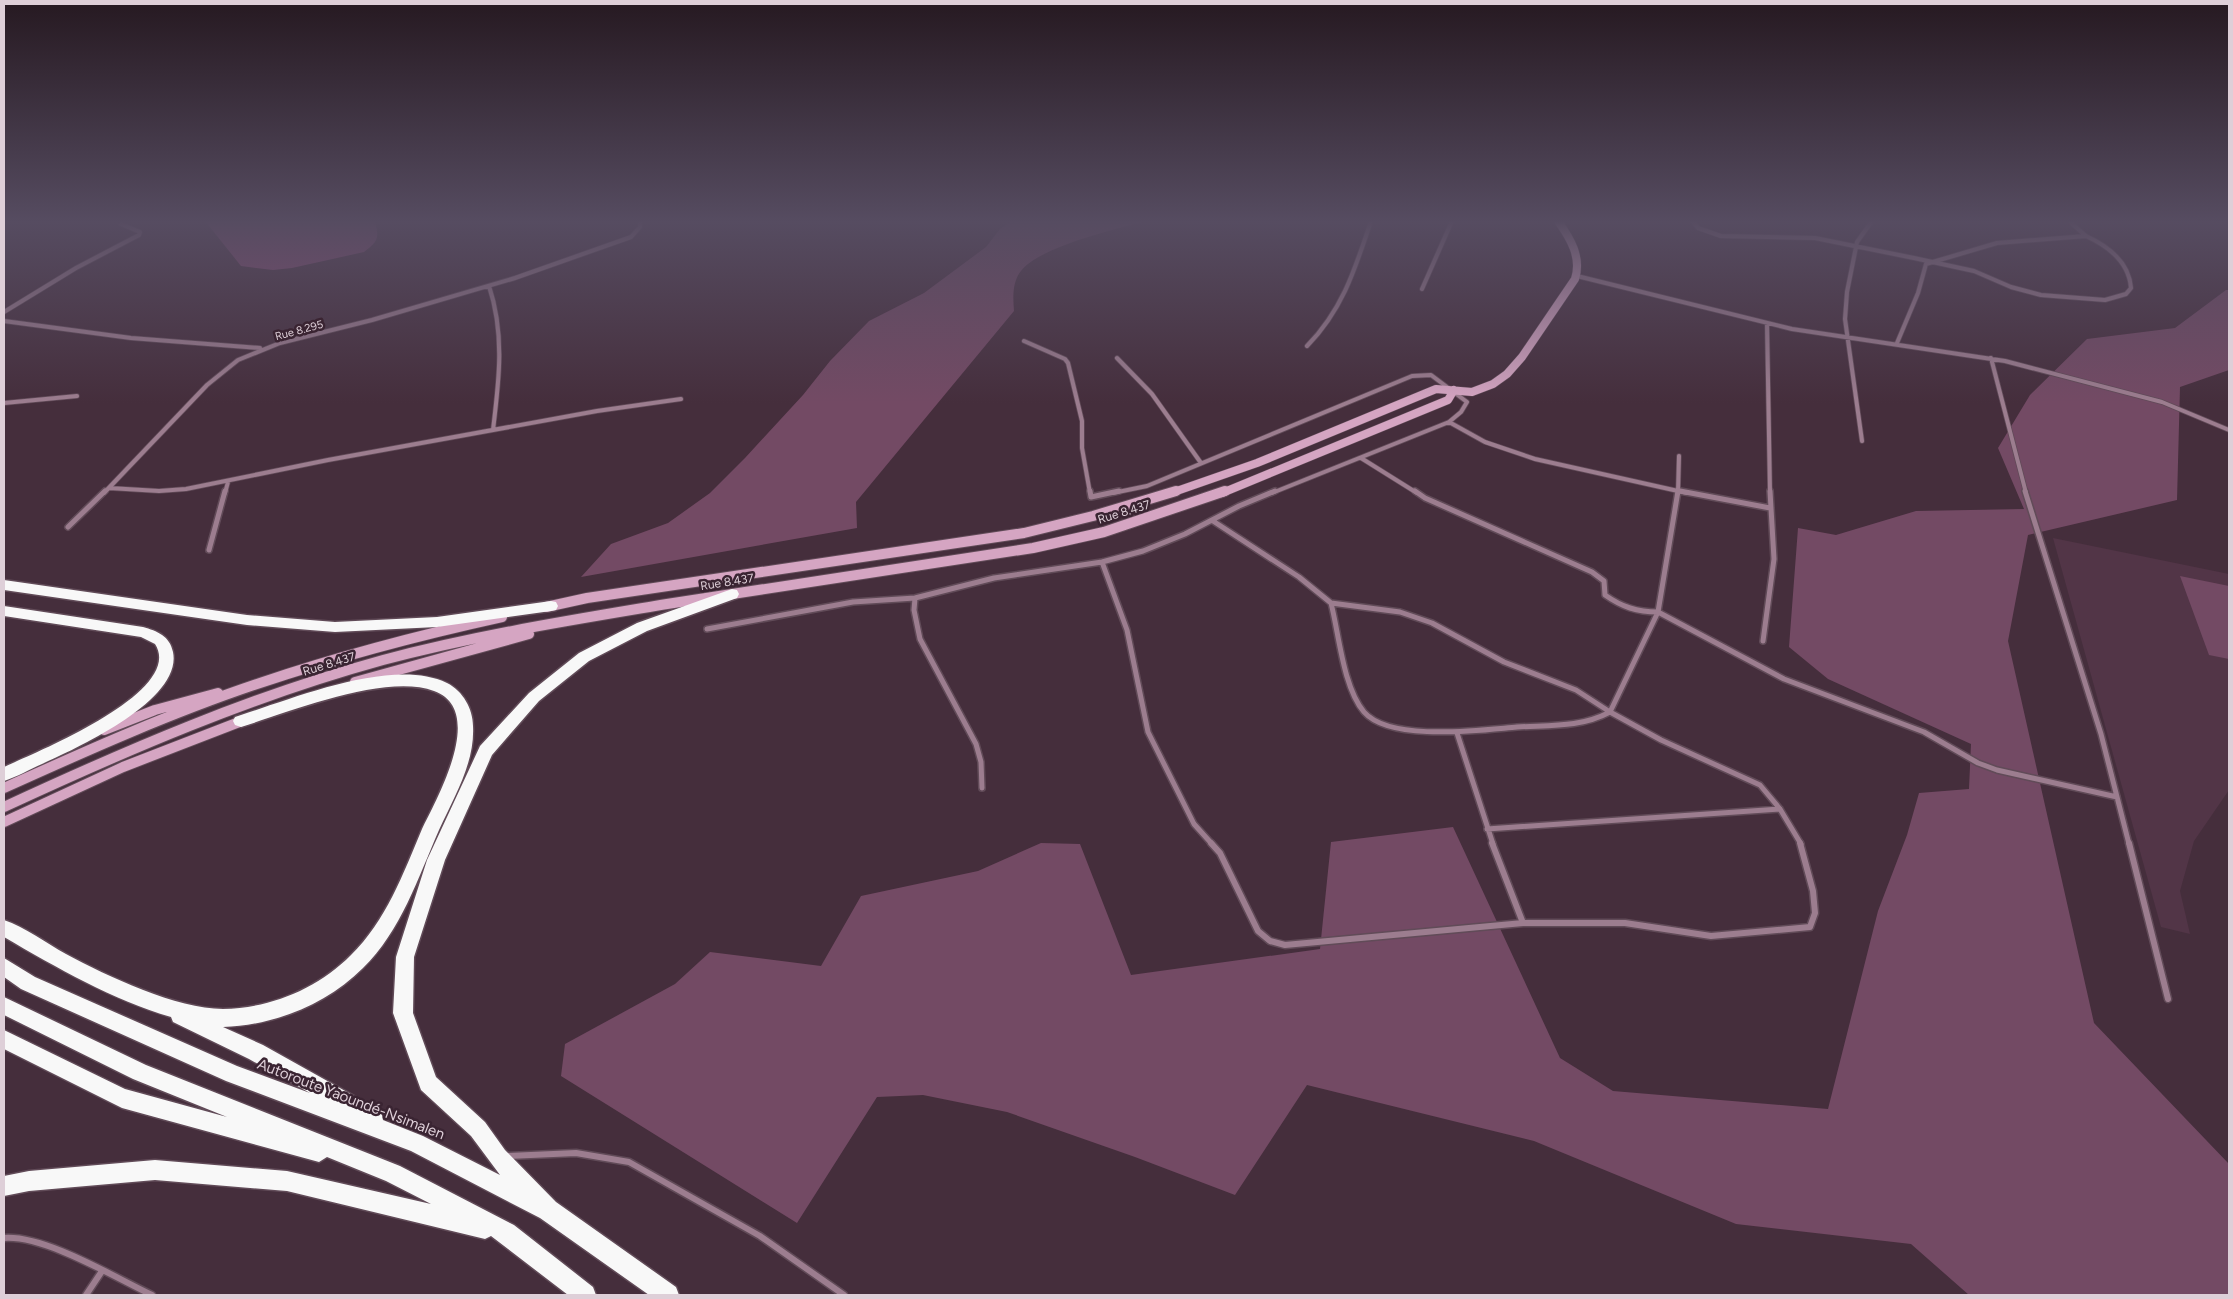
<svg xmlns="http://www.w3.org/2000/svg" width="2233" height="1299" font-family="Figtree,sans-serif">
	<rect width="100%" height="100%" fill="#452e3c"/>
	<path fill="#523547" d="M2053 538 2229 574V790L2194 841 2180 891 2190 934 2161 927Z"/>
	<path fill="#734a64" d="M1012 221H1146C1116 229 1039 247 1021 271 1012 282 1013 298 1014 311L856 502 857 528 581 577 611 544 668 523 710 493 745 458 803 395 830 361 869 321 924 293 986 247 1000 229Z
		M2226 290H2229V370L2180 387 2177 500 2028 535 2008 641 2094 1023 2229 1164V1295H1969L1911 1244 1736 1224 1534 1141 1307 1085 1235 1195 1135 1157 1007 1112 923 1095 877 1097 797 1223 561 1076 565 1044 675 984 710 952 821 966 861 896 978 871 1041 843 1080 844 1131 975 1320 949 1331 842 1453 827 1560 1058 1613 1091 1828 1109 1878 911 1907 835 1919 793 1969 789 1971 744 1828 679 1789 647 1798 528 1836 535 1916 511 2024 509 1998 448 2030 395 2087 339 2175 328Z
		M2180 576 2229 586V659L2209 655Z"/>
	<path fill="#8b4b75" d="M205 221H375C379 238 379 241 364 252L292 268 273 270 241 266Z"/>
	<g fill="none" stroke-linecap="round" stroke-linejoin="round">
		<defs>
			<path id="minor-far2" d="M1692 221 1698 228 1721 236 1815 238 1914 258 1974 271 2011 287 2041 295 2105 300 2126 294 2131 288C2129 262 2108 246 2086 236
				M1577 276 1792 329 2005 361 2162 402 2229 430
				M489 286C505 334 499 381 493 430
				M1422 289 1452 221
				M4 312 76 268 139 235 140 232 121 224
				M4 321 131 338 260 348
				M1767 323 1770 493
				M1024 341 1065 359 1068 363 1082 421V448L1090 493
				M1897 343 1918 293 1926 264 1997 243 2086 236 2069 221
				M1307 346C1343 309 1355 269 1371 221
				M1117 358 1152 394 1201 463
				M1991 358 2026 493
				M4 403 77 396
				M1449 422 1485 442 1535 459 1687 493
				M1862 441 1845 319 1847 292 1857 242 1872 221
				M1361 458 1417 493
				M109 488 159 491 186 489 328 460 597 411 681 399
				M104 493 207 385 238 360 280 343 372 320 515 278 631 237 640 227V221
				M225 493 228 482
				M1113 493 1147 486 1412 376 1431 375 1467 402 1461 412 1449 422 1272 493
				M1678 493 1679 456"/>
			<path id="minor-far1" d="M1090 491 1091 497 1119 491
				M1415 491 1425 498 1592 572 1604 581 1605 595C1622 607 1637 612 1658 612L1784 679 1924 732 1978 763 1997 770 2117 797
				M1680 491 1770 508
				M2025 491 2101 734 2129 844
				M1213 521 1299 577 1331 603 1400 612 1432 623 1504 662 1576 690 1610 712 1661 740 1760 785 1780 809 1801 844
				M68 527 105 491
				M209 550 225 491
				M1102 562 1127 630 1148 732 1194 824 1212 844
				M915 598 914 610 920 639 976 744 981 762 982 788
				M1331 603C1339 634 1343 687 1364 712 1390 742 1480 730 1517 727 1549 725 1580 728 1610 712L1658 612 1678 491
				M707 629 853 602 915 598 994 578 1102 562 1143 551 1185 534 1239 506 1275 491
				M1763 641 1774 559 1770 491
				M1457 733 1493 844
				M1487 829 1780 809"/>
			<path id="minor" d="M1211 843 1220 853 1258 931 1270 941 1285 945 1523 923H1625L1711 936 1810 927 1815 913 1813 891 1800 843
				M1492 843 1523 923
				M2129 843 2168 999
				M506 1156 576 1153 629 1162 760 1236 844 1295
				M4 1238C45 1235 114 1277 152 1295
				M86 1295 102 1271"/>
			<path id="secondary-far1" d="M1171 493 1257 463 1436 389 1472 392 1493 384 1507 374 1522 357 1575 279C1582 257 1570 238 1558 221
				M1222 493 1448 400 1454 390"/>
			<path id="secondary" d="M546 607 587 598 1024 533 1093 516 1176 491
				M355 682 529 634
				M104 730 155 710 218 693
				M4 788C88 750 173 712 260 683 340 656 420 635 502 617
				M4 807C127 750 252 696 383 660 477 635 572 620 667 604 789 585 911 566 1033 548L1104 532 1225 491
				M4 822 123 767 247 719"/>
			<path id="motorway" d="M4 580 247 615 335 622 437 617 551 601 556 602 558 606 556 610 551 611 437 627 335 632 247 625 4 590Z
				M732 589 737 590 739 594 737 598 647 631 589 661 539 701 492 755 445 860 414 957 413 1013 436 1077 485 1122 505 1150 556 1202 676 1287 679 1295H649L540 1218 411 1151 226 1081 21 989 4 977V958L35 977 237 1066 310 1093 249 1059 173 1022 171 1017C113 1000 57 968 4 937V920C25 927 46 943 66 954 107 976 177 1009 223 1009 271 1008 317 989 351 955 386 921 403 874 422 829 437 798 487 710 434 691 385 673 290 712 241 727L235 725 233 721 235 717 241 715C295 698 393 657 447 683 463 691 473 709 473 726 475 763 454 797 439 830 418 878 401 931 363 968 326 1005 275 1025 223 1027L263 1045 381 1111 383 1120 423 1136 500 1175 471 1136 421 1090 393 1013 396 957 427 860 480 746 529 693 579 653 637 623Z
				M4 606 143 627C157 631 170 636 173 652 183 700 77 748 42 764 30 769 17 777 4 781V767C34 753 186 692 155 644L141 637 4 616Z
				M4 997 146 1065 400 1166 514 1225 593 1287 596 1295H568L491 1236 485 1239 287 1191 155 1180 29 1191 4 1196V1176L29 1171 155 1160 287 1171 431 1204 386 1181 327 1157 319 1162 122 1108 4 1049V1030L125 1089 227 1117 133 1079 4 1015Z"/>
		</defs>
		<use href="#minor-far2" stroke="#614b58" stroke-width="5.5"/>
		<use href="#minor-far1" stroke="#614b58" stroke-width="8"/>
		<use href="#minor" stroke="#614b58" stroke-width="9"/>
		<use href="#secondary-far1" stroke="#614b58" stroke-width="9"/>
		<use href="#secondary" stroke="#614b58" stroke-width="12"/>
		<use href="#motorway" stroke="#614b58" stroke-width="3"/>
		<use href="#minor-far2" stroke="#9c7d8f" stroke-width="4"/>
		<use href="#minor-far1" stroke="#9c7d8f" stroke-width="5"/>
		<use href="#minor" stroke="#9c7d8f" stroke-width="6"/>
		<use href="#secondary-far1" stroke="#d5a5c2" stroke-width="8"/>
		<use href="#secondary" stroke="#d5a5c2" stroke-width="10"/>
		<use href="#motorway" fill="#f8f8f8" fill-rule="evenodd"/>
	</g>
	<linearGradient id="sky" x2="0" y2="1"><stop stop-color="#261921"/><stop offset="0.55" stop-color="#564c61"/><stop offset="1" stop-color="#564c61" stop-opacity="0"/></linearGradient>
	<rect width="2233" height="403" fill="url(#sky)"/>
	<g text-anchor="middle" stroke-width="5" stroke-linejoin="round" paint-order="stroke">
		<g font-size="11" fill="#decfd8" stroke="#3a2432">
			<text transform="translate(299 330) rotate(-15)" y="4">Rue 8.295</text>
		</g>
		<g font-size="12" fill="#decfd8" stroke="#3a2432">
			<text transform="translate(1124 512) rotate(-17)" y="4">Rue 8.437</text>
			<text transform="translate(727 582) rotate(-9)" y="4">Rue 8.437</text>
			<text transform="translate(329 664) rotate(-17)" y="4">Rue 8.437</text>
		</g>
		<g font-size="15" fill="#decfd8" stroke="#3a2432">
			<text transform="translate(351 1099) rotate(21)" y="5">Autoroute Yaoundé-Nsimalen</text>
		</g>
	</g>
	<rect width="2233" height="1299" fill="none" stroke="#decfd8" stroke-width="10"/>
</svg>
